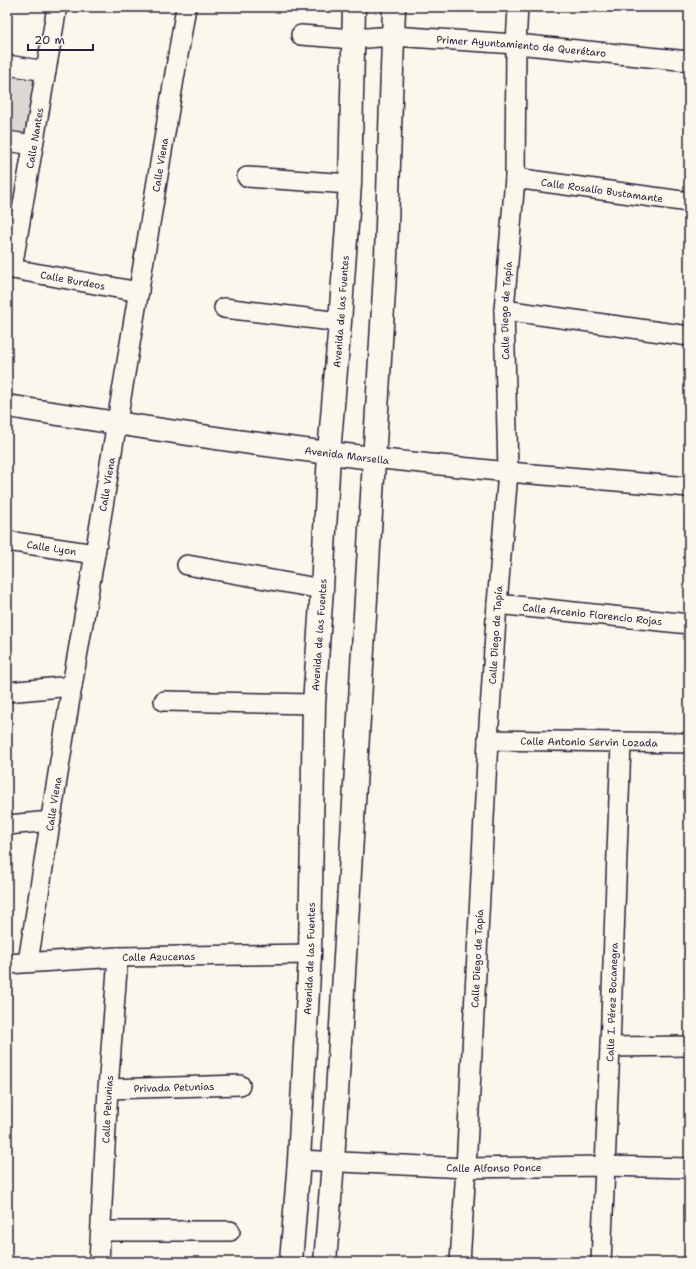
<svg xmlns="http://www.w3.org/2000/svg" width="696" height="1269" font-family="'Shantell Sans',sans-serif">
	<rect width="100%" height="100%" fill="#fbf7ec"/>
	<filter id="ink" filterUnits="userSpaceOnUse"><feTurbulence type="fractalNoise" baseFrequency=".025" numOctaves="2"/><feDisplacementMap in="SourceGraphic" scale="8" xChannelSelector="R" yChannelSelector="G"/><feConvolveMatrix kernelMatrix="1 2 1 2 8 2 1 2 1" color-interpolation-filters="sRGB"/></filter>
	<g filter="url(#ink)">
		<path fill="#dbd8d3" stroke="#7e7d87" d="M7 65 46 71 33 145 7 141Z"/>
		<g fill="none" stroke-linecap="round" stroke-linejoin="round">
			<defs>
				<g id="street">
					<path id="s1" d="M301 35 353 39 393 36 516 44 689 61"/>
					<path d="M7 65 46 71"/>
					<path d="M7 141 33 145"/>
					<path d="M247 177 350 184"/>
					<path id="s2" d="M515 178 689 202"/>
					<path id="s3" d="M7 268 139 292"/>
					<path id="s4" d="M12 268 57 7"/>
					<path d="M224 308 340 322"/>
					<path d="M504 310 689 336"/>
					<path d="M373 458 508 472 689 487"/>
					<path id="s5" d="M7 541 95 554"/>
					<path d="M187 565 322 589"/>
					<path id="s6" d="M497 604 689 624"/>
					<path d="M7 692 72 686"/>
					<path d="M164 701 314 704"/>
					<path id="s7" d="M488 740 689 743"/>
					<path d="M7 825 51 821"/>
					<path id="s8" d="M28 962 72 686 95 554 186 7"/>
					<path id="s9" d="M7 964 118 957 310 954"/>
					<path d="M610 1047 689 1046"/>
					<path id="s10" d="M108 1089 240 1085"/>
					<path id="s11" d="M299 1160 466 1168 604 1166 689 1168"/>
					<path d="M101 1231H230"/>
					<path id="s12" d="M99 1262 108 1089 118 957"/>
					<path id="s13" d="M460 1262 466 1168 488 740 497 604 508 472 504 310 515 178 516 44 518 7"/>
					<path id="s14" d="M601 1262 610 1047 621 743"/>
				</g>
				<g id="secondary">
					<path d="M7 406C129 425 251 445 373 458"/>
					<path id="s15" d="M291 1262 299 1160 310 954 314 704 322 589 329 453 340 322 350 184 354 7"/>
					<path d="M325 1262 333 1162 386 256 394 7"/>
				</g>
			</defs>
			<use href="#street" stroke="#22223b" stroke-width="22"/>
			<use href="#secondary" stroke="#22223b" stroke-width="25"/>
			<use href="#street" stroke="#fbf7ec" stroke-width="19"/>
			<use href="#secondary" stroke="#fbf7ec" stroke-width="22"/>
		</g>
	</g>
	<g text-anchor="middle" stroke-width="3" stroke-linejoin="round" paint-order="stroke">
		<g font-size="10" fill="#22223b" stroke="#fbf7ec">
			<text dy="4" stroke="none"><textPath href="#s1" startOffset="221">Primer Ayuntamiento de Querétaro</textPath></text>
			<text dy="4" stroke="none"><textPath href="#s4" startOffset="132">Calle Nantes</textPath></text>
			<text dy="4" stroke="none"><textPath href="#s8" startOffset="808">Calle Viena</textPath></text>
			<text dy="4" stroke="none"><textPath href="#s2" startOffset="88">Calle Rosalío Bustamante</textPath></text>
			<text dy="4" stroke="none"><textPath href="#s3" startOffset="67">Calle Burdeos</textPath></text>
			<text dy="4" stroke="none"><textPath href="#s15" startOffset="952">Avenida de las Fuentes</textPath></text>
			<text dy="4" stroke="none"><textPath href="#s13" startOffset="953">Calle Diego de Tapía</textPath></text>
			<text transform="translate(347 455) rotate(7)" y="4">Avenida Marsella</text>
			<text dy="4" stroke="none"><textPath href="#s8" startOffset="484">Calle Viena</textPath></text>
			<text dy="4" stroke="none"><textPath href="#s5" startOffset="45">Calle Lyon</textPath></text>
			<text dy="4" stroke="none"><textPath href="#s6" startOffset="96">Calle Arcenio Florencio Rojas</textPath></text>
			<text dy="4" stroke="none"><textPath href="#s15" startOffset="628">Avenida de las Fuentes</textPath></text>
			<text dy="4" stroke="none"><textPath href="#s13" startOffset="628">Calle Diego de Tapía</textPath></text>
			<text dy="4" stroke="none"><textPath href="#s7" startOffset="101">Calle Antonio Servin Lozada</textPath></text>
			<text dy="4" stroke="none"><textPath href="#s8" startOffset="160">Calle Viena</textPath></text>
			<text dy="4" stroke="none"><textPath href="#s9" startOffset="152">Calle Azucenas</textPath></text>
			<text dy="4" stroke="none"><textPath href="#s15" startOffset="304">Avenida de las Fuentes</textPath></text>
			<text dy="4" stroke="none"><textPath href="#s13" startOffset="304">Calle Diego de Tapía</textPath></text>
			<text dy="4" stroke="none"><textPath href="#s14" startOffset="260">Calle I. Pérez Bocanegra</textPath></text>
			<text dy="4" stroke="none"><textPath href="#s10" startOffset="66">Privada Petunias</textPath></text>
			<text dy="4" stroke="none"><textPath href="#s12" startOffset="153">Calle Petunias</textPath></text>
			<text dy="4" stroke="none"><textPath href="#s11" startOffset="195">Calle Alfonso Ponce</textPath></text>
		</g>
	</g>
	<rect width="696" height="1269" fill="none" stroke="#fbf7ec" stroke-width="24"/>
	<rect x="12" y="12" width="672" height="1245" fill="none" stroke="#22223b" stroke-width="1.5" filter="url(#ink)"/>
	<path d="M28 44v6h65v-6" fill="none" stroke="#22223b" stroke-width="2"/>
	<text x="34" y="44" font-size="12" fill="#22223b" stroke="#fbf7ec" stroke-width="3" paint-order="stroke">20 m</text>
</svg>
